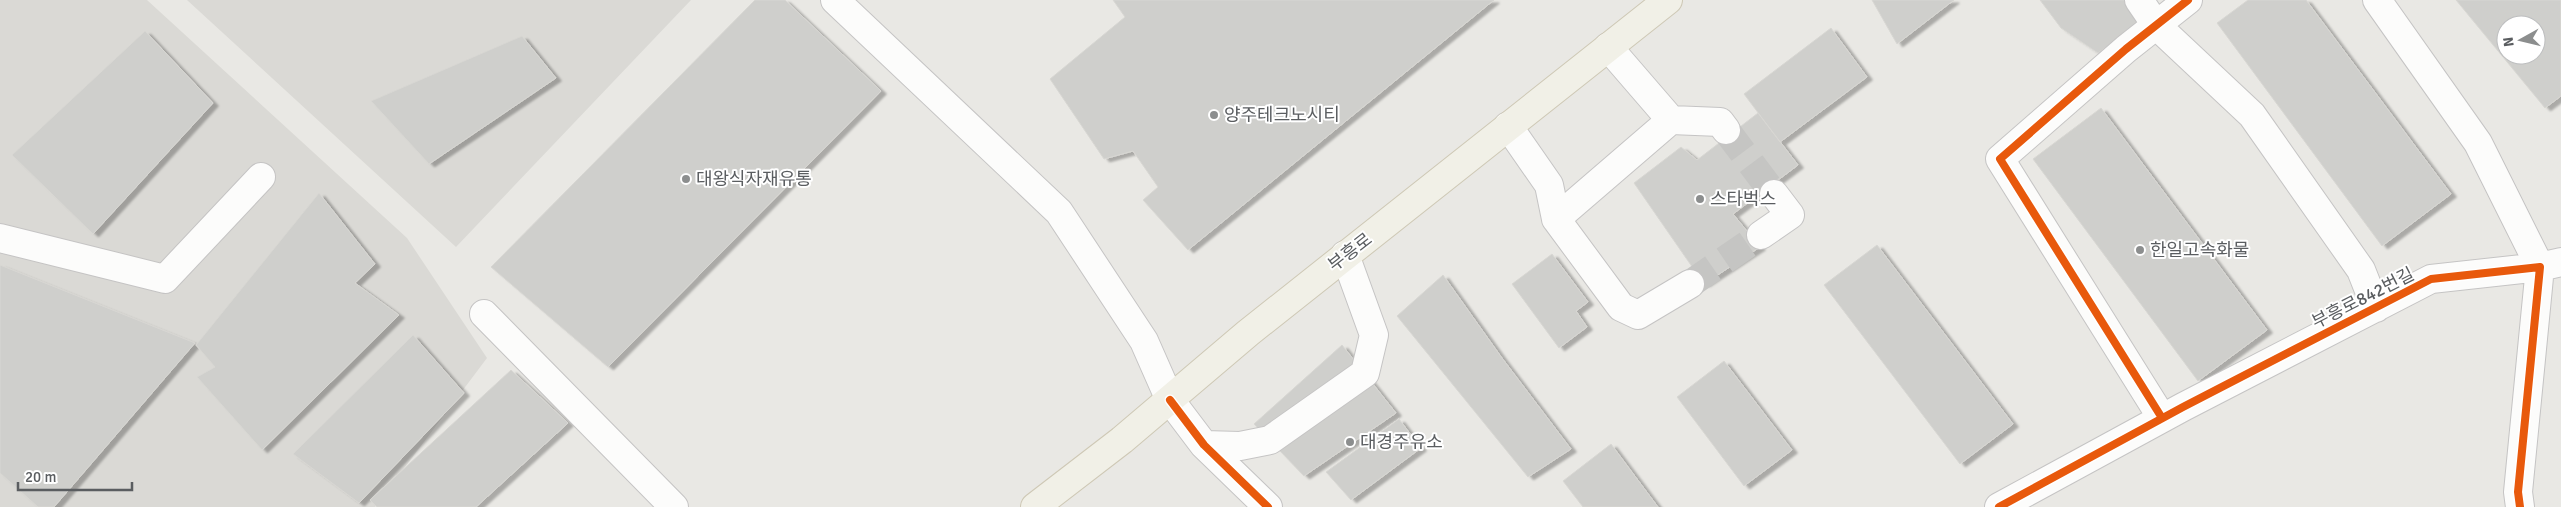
<svg xmlns="http://www.w3.org/2000/svg" width="2561" height="507" font-family="Signika,'Noto Sans KR',sans-serif">
	<defs>
		<filter id="shadow"><feDropShadow dx="5.5" dy="3" stdDeviation="1" flood-color="#0004"/></filter>
	</defs>
	<rect width="100%" height="100%" fill="#e9e8e4"/>
	<path fill="#dad9d5" d="M0 0H147L407 238 487 358 375 507H0Z
		M187 0H691L456 247Z"/>
	<path fill="#cfcfcc" stroke="#d8d7d3" fill-rule="evenodd" filter="url(#shadow)" d="M755 0H785L881 91 608 367 491 267Z
		M1113 0H1494L1188 250 1143 200 1158 187 1133 151 1104 159 1050 79 1125 17Z
		M1872 0H1954L1897 44Z
		M2040 0H2124L2140 22 2098 53 2061 28Z
		M2248 0H2306L2451 194 2382 246 2217 23Z
		M2456 0H2561V96L2545 108ZM2506 25H2536V55H2506Z
		M1831 28 1867 77 1780 142 1744 94Z
		M145 31 213 103 93 234 12 155Z
		M522 36 556 78 429 164 371 101Z
		M2101 108 2267 330 2198 381 2033 159Z
		M1758 113 1798 165 1733 214 1760 247 1704 284 1634 183 1681 147 1697 160Z
		M319 193 375 264 355 283 399 315 262 450 197 377 215 367 196 345Z
		M1877 245 2013 424 1960 464 1824 285Z
		M1552 254 1588 302 1576 311 1587 327 1559 348 1512 284Z
		M0 265 195 343 54 507H38L0 473Z
		M1443 275 1502 358 1571 449 1528 477 1397 316Z
		M413 335 464 393 359 503 293 454Z
		M1342 345 1396 413 1304 476 1254 424Z
		M1724 361 1792 450 1744 486 1677 397Z
		M511 370 568 423 476 507H377L370 500Z
		M1399 419 1421 448 1351 500 1326 472Z
		M1611 444 1658 507H1583L1563 481Z"/>
	<g fill="none" stroke-linecap="round" stroke-linejoin="round">
		<path stroke="#c5c5c3" stroke-width="28" stroke-dasharray="28 14" stroke-linecap="butt" d="M1726 130 1774 194
			M1690 284 1761 235"/>
		<defs>
			<path id="minor" d="M835 0 1059 212 1144 341 1170 400 1204 445 1268 507
				M2139 0 2156 25 2252 115 2361 270 2376 308
				M2377 0 2478 143 2540 267 2561 262
				M1608 47 1671 120 1720 122 1726 130
				M1508 126 1549 185 1556 219 1621 307 1638 315 1690 284
				M1556 219 1671 120
				M1761 235 1790 215 1774 194
				M0 238 165 279 261 177
				M484 314 674 507
				M2162 418 2000 159 2126 49 2188 0
				M1204 445 1240 446 1270 440 1365 373 1374 335 1345 255
				M1999 507 2183 407 2431 279 2540 267 2518 492 2520 507"/>
			<path id="major" d="M1035 507 1122 440 1248 333 1668 0"/>
		</defs>
		<use href="#minor" stroke="#c5c4c4" stroke-width="30"/>
		<use href="#major" stroke="#cec8b5" stroke-width="30"/>
		<use href="#minor" stroke="#fcfcfb" stroke-width="28"/>
		<use href="#major" stroke="#f1f0e7" stroke-width="28"/>
		<defs>
			<path id="cycleway" d="M1170 400 1204 445 1268 507
				M2162 418 2000 159 2126 49 2188 0
				M1999 507 2183 407 2431 279 2540 267 2518 492 2520 507"/>
		</defs>
		<use href="#cycleway" stroke="#fff" stroke-width="11"/>
		<use href="#cycleway" stroke="#e8590c" stroke-width="8"/>
	</g>
	<g fill="#8c8e8e" stroke="#fff" stroke-width="2">
		<circle cx="1214" cy="115" r="5"/>
		<circle cx="686" cy="179" r="5"/>
		<circle cx="1700" cy="199" r="5"/>
		<circle cx="2140" cy="250" r="5"/>
		<circle cx="1350" cy="442" r="5"/>
	</g>
	<g text-anchor="middle" stroke-width="4" stroke-linejoin="round" paint-order="stroke">
		<g font-size="18" fill="#5a5d60" stroke="#fff" text-anchor="start">
			<text x="1224" y="121">양주테크노시티</text>
			<text x="696" y="185">대왕식자재유통</text>
			<text x="1710" y="205">스타벅스</text>
			<text x="2150" y="256">한일고속화물</text>
			<text x="1360" y="448">대경주유소</text>
		</g>
		<g font-size="18" fill="#5a5d60" stroke="#fff">
			<text transform="translate(1350 252) rotate(-38)" y="6">부흥로</text>
			<text transform="translate(2363 298) rotate(-27)" y="6">부흥로842번길</text>
		</g>
	</g>
	<g transform="translate(2521 40) rotate(262)"><circle r="24" fill="#ffffff" stroke="#bdbebf"/>
	<path d="M0-4L9 19L0 12L-9 19Z" fill="#8c8e8e"/>
	<text y="-8" font-size="14" font-weight="bold" text-anchor="middle" fill="#5a5d60">N</text>
	</g>
	<path d="M18 482v8h114v-8" fill="none" stroke="#5a5d60" stroke-width="2.5"/>
	<text x="25" y="482" font-size="15" fill="#5a5d60" stroke="#ffffff" stroke-width="4" paint-order="stroke">20 m</text>
</svg>
